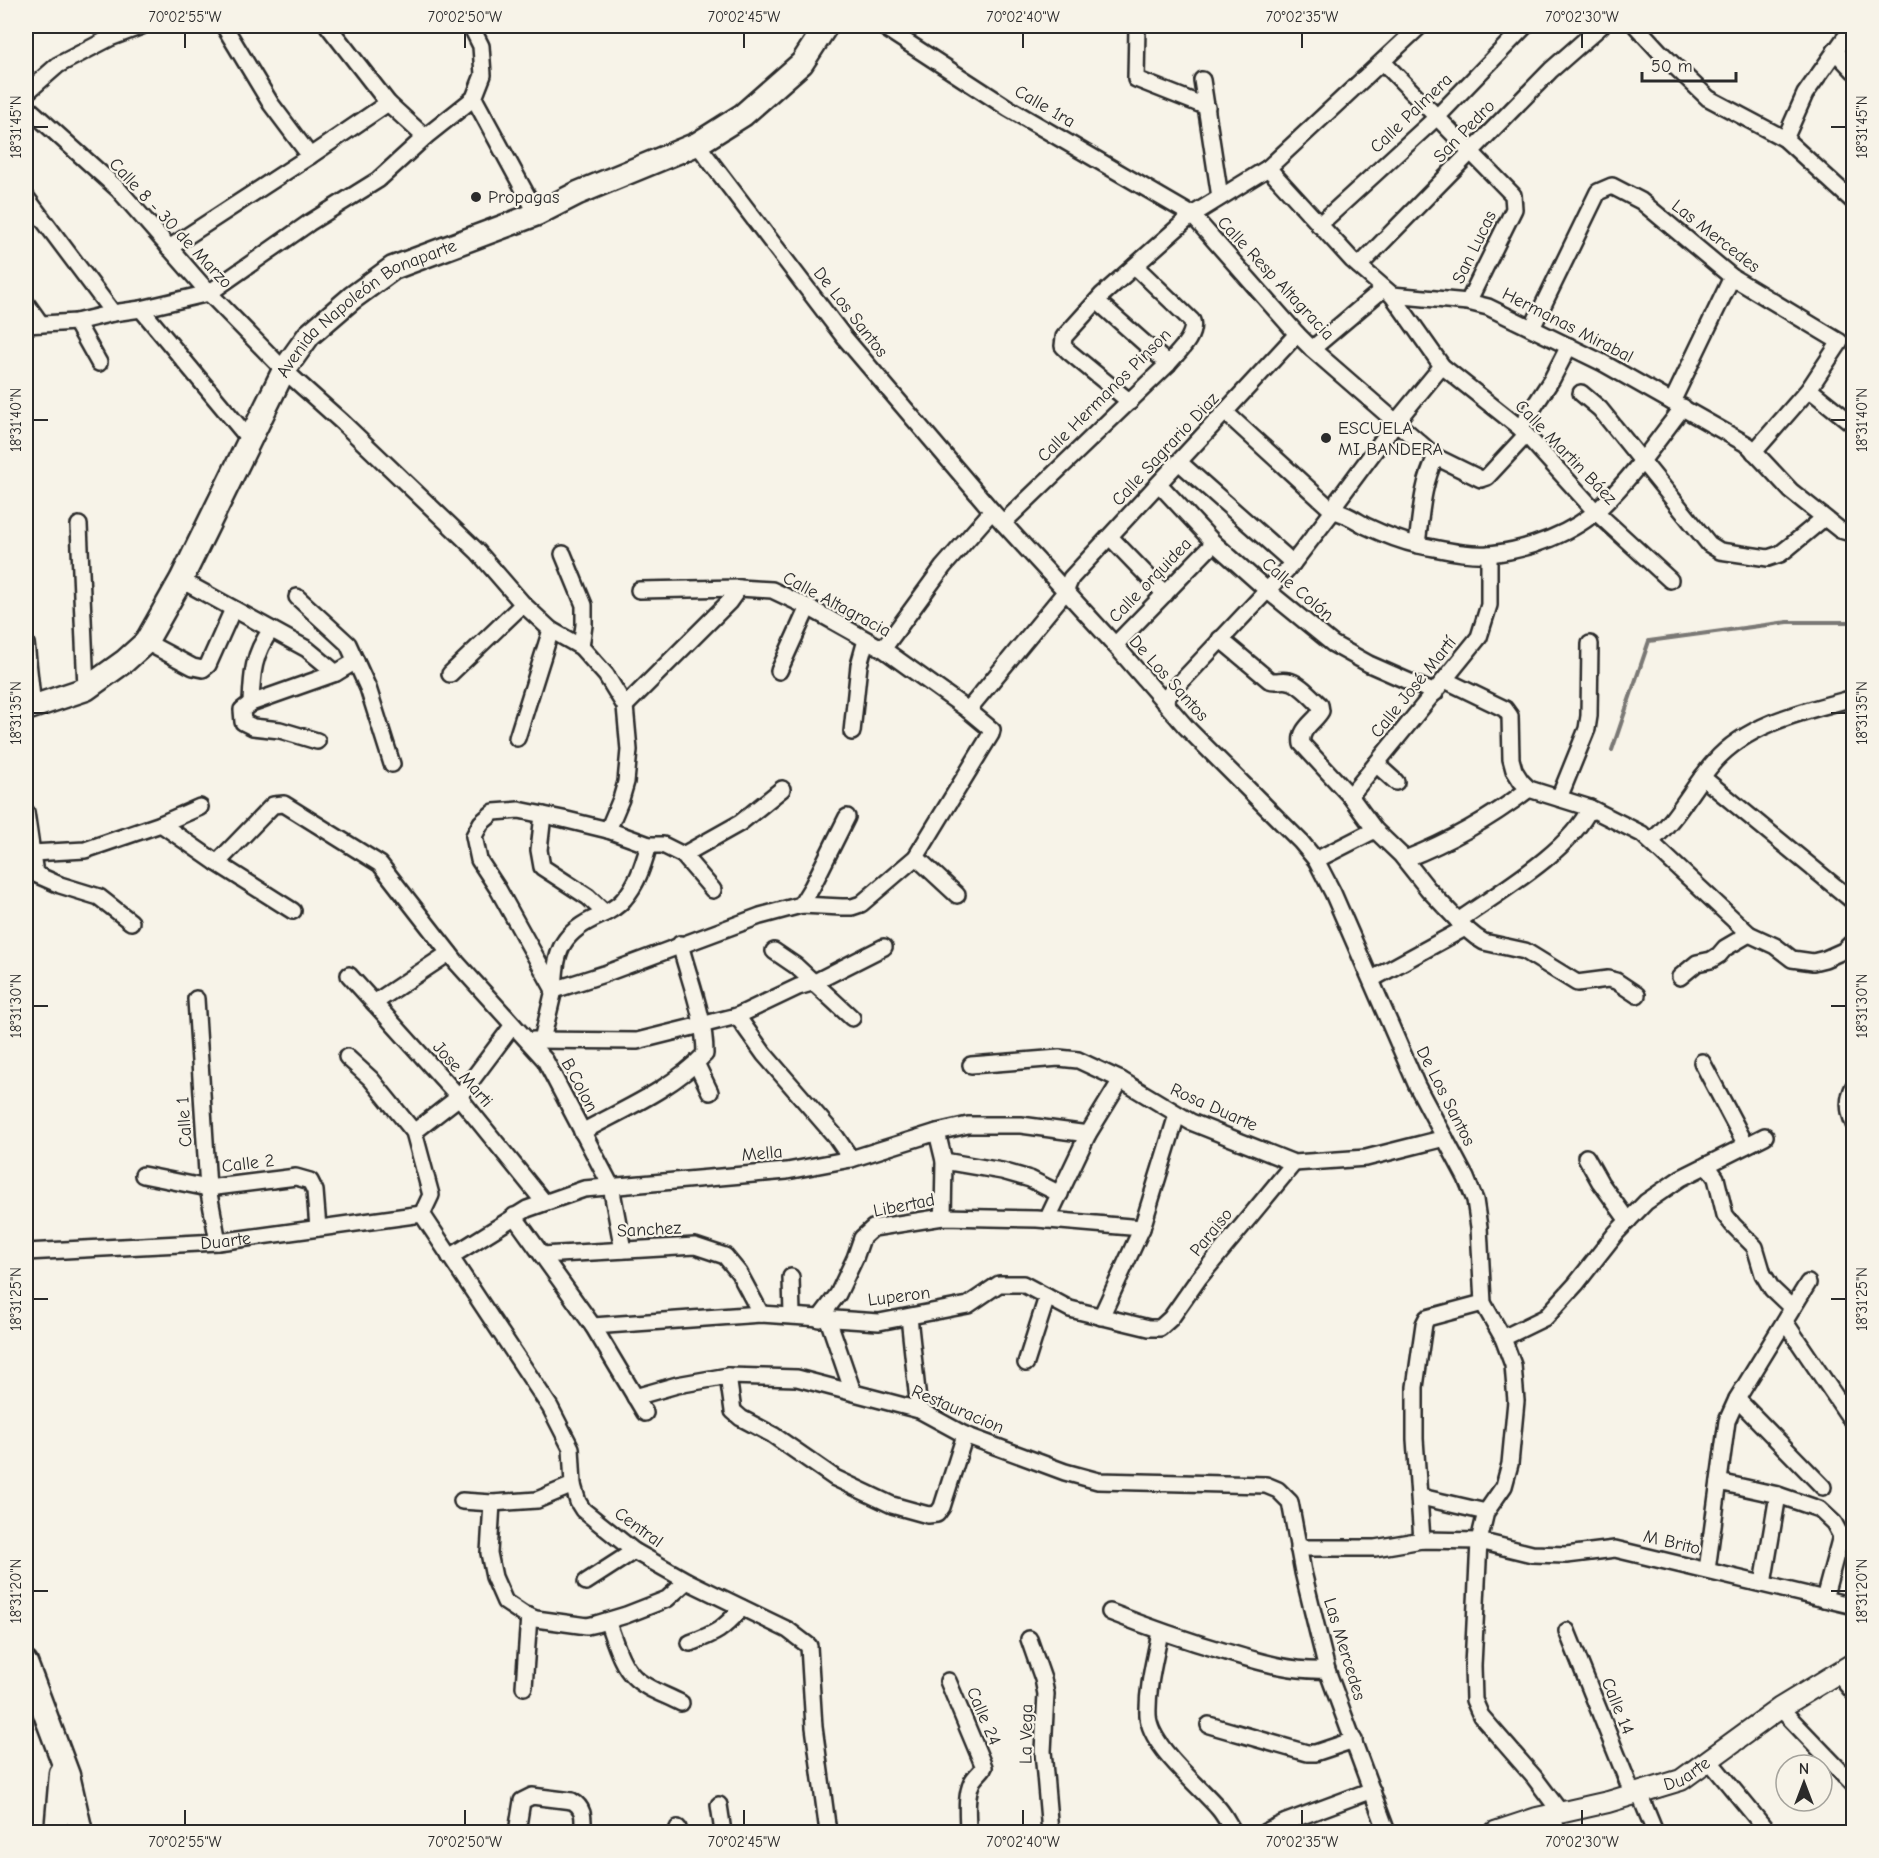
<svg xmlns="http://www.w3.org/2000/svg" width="1879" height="1858" font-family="'Comic Neue',sans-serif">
	<rect width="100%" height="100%" fill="#f7f3e8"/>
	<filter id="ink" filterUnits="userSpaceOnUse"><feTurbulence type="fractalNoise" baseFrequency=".0167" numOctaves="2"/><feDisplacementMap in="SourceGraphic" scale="12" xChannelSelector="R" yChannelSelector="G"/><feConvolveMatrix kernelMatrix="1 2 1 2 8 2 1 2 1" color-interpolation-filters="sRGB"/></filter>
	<g filter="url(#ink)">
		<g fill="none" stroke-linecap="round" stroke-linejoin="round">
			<path stroke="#7a7874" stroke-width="4" d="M1612 750 1649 641 1788 622H1854"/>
			<defs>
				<g id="minor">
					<path d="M224 26 271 104 310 156"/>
					<path d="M328 26 388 103 425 137"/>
					<path d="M882 26 1008 108 1192 215 1297 334 1312 349 1436 457 1481 479 1487 477 1526 435"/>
					<path d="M1137 26 1136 79 1207 107"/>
					<path d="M1636 26 1660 52 1708 98 1785 139 1854 202"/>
					<path d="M1835 51 1854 71"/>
					<path d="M1383 62 1513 195 1514 209 1468 302"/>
					<path d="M1202 80 1220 197"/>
					<path d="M26 93 58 65 110 38 142 26"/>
					<path d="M474 98 537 214"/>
					<path d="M26 106 118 189 209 293 284 370 342 422 478 552 523 604 551 630 581 647 606 675 625 706 629 750 626 782 621 799 608 830"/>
					<path d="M1785 139 1805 94 1844 39 1854 33"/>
					<path d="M697 144 844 337 992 511 1115 645 1186 727 1301 842 1316 860 1333 893 1417 1086 1466 1178 1475 1200 1479 1227 1483 1303 1503 1338 1513 1365 1516 1401 1510 1464 1504 1486 1486 1512 1479 1541 1473 1666 1474 1700 1481 1716 1534 1777 1561 1813"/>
					<path d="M1268 168 1352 260 1392 295 1468 302 1488 307 1603 363 1748 445 1791 491 1840 530 1854 534"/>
					<path d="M26 197 113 313"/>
					<path d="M1319 225 1438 116 1525 26"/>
					<path d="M169 248 310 156 388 103"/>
					<path d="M1359 266 1551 70 1601 26"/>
					<path d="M1392 295 1442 366 1520 428 1596 512 1670 580"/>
					<path d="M1097 301 1168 364"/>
					<path d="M26 303 41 324"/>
					<path d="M141 309 250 440"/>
					<path d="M76 322 99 363"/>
					<path d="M26 325 76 322 113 313 141 309 209 293 309 223 378 180 425 137 474 98 483 75 481 46 471 26"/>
					<path d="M1532 328 1598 192 1612 186 1641 201 1732 277 1840 342 1809 389 1754 452"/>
					<path d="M1312 349 1383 289"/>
					<path d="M1809 389 1854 425"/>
					<path d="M1581 393 1600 409 1709 544 1720 551 1768 558 1780 554 1789 547 1824 518"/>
					<path d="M1130 402 1068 351 1063 346 1064 337 1102 295 1192 215 1268 168 1420 26"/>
					<path d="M1672 402 1732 277"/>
					<path d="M1225 412 1333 511C1346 513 1355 520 1366 526 1383 534 1400 541 1418 545 1441 549 1467 556 1490 554 1528 550 1575 533 1602 506 1633 476 1657 441 1683 407"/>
					<path d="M1520 428 1552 379 1569 346"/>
					<path d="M1179 462 1293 563"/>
					<path d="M1159 484 1214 543 1268 591 1333 644 1369 664 1435 693"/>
					<path d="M1003 523 1168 364C1178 352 1196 337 1192 321L1135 266"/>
					<path d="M79 525 86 689"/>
					<path d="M1110 537 1165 594"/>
					<path d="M1417 544C1421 515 1422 484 1436 457"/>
					<path d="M563 554 584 605V625L581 647"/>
					<path d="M1489 554V605L1479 637 1350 796 1375 830 1401 855 1428 889 1465 928 1476 937 1484 942 1525 951 1577 983 1608 979 1616 981 1637 995"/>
					<path d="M181 580 307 649 336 673 356 661"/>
					<path d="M639 590 739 588 772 590 808 607 883 649 968 710 992 730 991 734 916 857 861 904 852 907H842L801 905 760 916 604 974 554 990C556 955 558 936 593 919 604 914 617 908 624 899 638 883 643 865 649 845"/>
					<path d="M297 597 348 644 368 688 392 764"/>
					<path d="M1220 639 1269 680C1277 683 1281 679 1288 681 1299 682 1312 698 1320 705L1321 711C1315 722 1299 729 1302 744L1350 796"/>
					<path d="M146 642 193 667 203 669 208 665 233 609"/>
					<path d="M26 643 33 707"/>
					<path d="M1115 645 1214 543"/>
					<path d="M883 649 943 567 992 511"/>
					<path d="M779 671 808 607"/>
					<path d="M450 674 523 604"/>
					<path d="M1445 680 1505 709 1510 716 1511 759 1514 770 1521 781 1529 789 1590 808 1642 834 1749 934 1775 946 1792 959 1813 962 1825 959 1843 951 1854 941"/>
					<path d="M1163 701 1293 563 1333 511 1338 500 1396 422 1442 366"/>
					<path d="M251 703C252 674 253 654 271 630"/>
					<path d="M625 706 729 602 739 588"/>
					<path d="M968 710 1065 592 1071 578 1297 334"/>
					<path d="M852 732 859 665 866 640"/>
					<path d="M517 738 551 630"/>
					<path d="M317 741 280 730 253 727 243 722 242 710 251 703 336 673"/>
					<path d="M1376 764 1396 782"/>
					<path d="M1702 777 1854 902"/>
					<path d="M1559 798 1587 729 1589 716 1590 644"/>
					<path d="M26 812 32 853 85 850 161 824 217 863 293 911"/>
					<path d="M543 815 539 850 542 867 588 897 605 913"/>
					<path d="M161 824 200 807"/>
					<path d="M1651 841C1677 820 1692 787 1714 762 1748 723 1805 711 1854 698"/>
					<path d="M32 853 35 874 60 885 99 897 131 922"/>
					<path d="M683 855 740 823 782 789"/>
					<path d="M916 857 957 895"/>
					<path d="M1405 859C1449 842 1491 818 1529 789"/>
					<path d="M1316 860 1375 830"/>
					<path d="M217 863 273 805 284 804 380 864 457 963 545 1060 611 1186 623 1250"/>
					<path d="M801 905 812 887 847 817"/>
					<path d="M1458 921C1499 892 1569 852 1590 808"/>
					<path d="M774 951 796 966 852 1018"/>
					<path d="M349 975 459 1097 544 1202"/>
					<path d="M1680 977 1697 963 1711 960 1719 955 1725 948 1749 934"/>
					<path d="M1372 979 1465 928"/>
					<path d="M196 999 208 1188 218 1242"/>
					<path d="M374 1003 449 953"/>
					<path d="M737 1016 764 1054 836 1137 851 1159"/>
					<path d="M533 1040 637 1041 737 1016 798 987 815 982 884 947"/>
					<path d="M542 1040 554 990 498 889 479 860 474 836 481 823 494 812 519 810 563 819 608 830 649 845H663L683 855 713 890"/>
					<path d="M347 1057 371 1079 414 1132 431 1195 422 1214"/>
					<path d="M1702 1062 1746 1145"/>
					<path d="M696 1063 710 1092"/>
					<path d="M971 1065 1059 1058 1078 1060 1121 1080 1191 1122 1294 1163 1366 1158 1445 1138"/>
					<path d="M1854 1086C1847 1099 1848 1111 1854 1124"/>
					<path d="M414 1132 459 1097 513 1025"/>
					<path d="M582 1132C624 1109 672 1089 705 1054 705 1017 689 979 680 944"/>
					<path d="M937 1132 944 1161 943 1217"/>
					<path d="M1586 1157 1600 1182 1628 1221"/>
					<path d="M944 1161 1002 1171 1030 1179 1060 1194"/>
					<path d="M1707 1165 1716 1178 1725 1215 1733 1225 1755 1247 1763 1274 1772 1289 1792 1308"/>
					<path d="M143 1175 208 1188 296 1177 310 1181 315 1191 318 1228"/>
					<path d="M422 1214 550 1407 571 1448 573 1485 578 1502 583 1510 634 1551 687 1581 788 1630 809 1646 814 1727 828 1832"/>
					<path d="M514 1216 593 1326 645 1413"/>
					<path d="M1047 1220 1088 1134 1121 1080"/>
					<path id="s1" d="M26 1252 218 1242 422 1214"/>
					<path d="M542 1255 695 1246 725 1256 739 1273 761 1314"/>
					<path d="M450 1257 527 1209 584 1189 787 1171 851 1159 937 1132 968 1125H1021L1088 1134"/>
					<path d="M791 1277 792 1315"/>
					<path d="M909 1317 919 1410"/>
					<path d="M1101 1317 1142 1228 1177 1115"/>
					<path d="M819 1319 838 1294 855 1258 862 1238 873 1228 943 1217 1037 1219 1142 1228"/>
					<path d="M828 1319 853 1392"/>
					<path d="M1785 1322 1854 1424"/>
					<path d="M593 1326 761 1314 879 1322 968 1305 999 1284H1023L1070 1309 1149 1328H1160L1171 1318 1199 1278 1294 1163"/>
					<path d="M1503 1338 1546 1317 1576 1284 1616 1233 1646 1202 1681 1178 1765 1136"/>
					<path d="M1026 1363 1047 1297"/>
					<path d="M728 1376 733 1411 741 1418 773 1435 835 1478 892 1505 928 1515 937 1514 942 1507 965 1435"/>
					<path d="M635 1397 677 1385 728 1376 797 1378 919 1410 965 1435 1065 1472 1098 1481 1266 1485 1278 1490 1290 1502 1303 1572 1327 1670 1387 1832"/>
					<path d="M1737 1399 1823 1487"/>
					<path d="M1719 1482 1778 1495 1819 1509 1834 1523 1841 1536 1824 1599"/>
					<path d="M1421 1497 1486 1512"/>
					<path d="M462 1501 492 1503 537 1500 573 1485"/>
					<path d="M492 1503 489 1553 494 1577 505 1602 523 1614 536 1619 558 1622 587 1626 596 1624 626 1615 667 1599 687 1581"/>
					<path d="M1422 1540 1415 1439V1387L1424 1324 1427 1318 1483 1303"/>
					<path d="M1298 1548H1375L1422 1540 1479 1541 1532 1554 1566 1555 1615 1549 1854 1606"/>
					<path d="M1707 1570 1727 1421 1737 1399 1808 1283"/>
					<path d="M586 1582 634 1551"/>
					<path d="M1763 1584 1778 1495"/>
					<path d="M1110 1612C1148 1627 1185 1640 1223 1651 1257 1661 1291 1672 1327 1670"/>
					<path d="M607 1621C614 1638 620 1664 634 1677 646 1689 666 1695 681 1703"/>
					<path d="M1567 1631 1633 1795"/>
					<path d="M1160 1632C1155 1659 1147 1687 1148 1715 1149 1746 1199 1785 1219 1809 1225 1816 1229 1825 1234 1832"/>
					<path d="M1029 1639 1043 1679 1046 1694 1043 1751 1050 1832"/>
					<path d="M690 1643C717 1633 722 1630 742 1608"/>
					<path d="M1837 1673 1854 1693"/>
					<path d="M948 1681 984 1767C981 1772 975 1776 972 1782 965 1797 968 1817 968 1832"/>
					<path d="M524 1687 529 1616"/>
					<path d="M1780 1708 1854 1785"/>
					<path d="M1209 1725 1307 1753H1315L1354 1740"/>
					<path d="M1708 1759 1768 1832"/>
					<path d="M1639 1793 1655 1832"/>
					<path d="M719 1805 723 1832"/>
					<path d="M1553 1815 1557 1832"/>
					<path d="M517 1832 522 1801 532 1796 572 1801C585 1808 583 1819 583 1832"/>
					<path d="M677 1832 678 1828"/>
					<path d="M1265 1832 1286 1822 1372 1790"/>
				</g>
				<g id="tertiary">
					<path id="s2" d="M1495 1832 1537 1818 1608 1802 1681 1780 1780 1708 1854 1663"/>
				</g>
				<g id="secondary">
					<path id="s3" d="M26 709 86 689 125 661 146 642 181 580 284 370 309 335 352 298 393 268 537 214 578 193 697 144 743 115 802 63 826 26"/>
					<path d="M26 1663 68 1775 81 1832"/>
					<path d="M56 1832 61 1773"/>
				</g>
			</defs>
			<use href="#minor" stroke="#2b2b2b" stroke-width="20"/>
			<use href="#tertiary" stroke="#2b2b2b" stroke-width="24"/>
			<use href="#secondary" stroke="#2b2b2b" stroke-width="27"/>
			<use href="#minor" stroke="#f7f3e8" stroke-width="15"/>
			<use href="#tertiary" stroke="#f7f3e8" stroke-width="20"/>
			<use href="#secondary" stroke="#f7f3e8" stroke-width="22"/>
		</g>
	</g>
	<path fill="none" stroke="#2b2b2b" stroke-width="2" d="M185 33V48M465 33V48M744 33V48M1023 33V48M1302 33V48M1582 33V48M33 127H48M1831 127H1846M33 420H48M1831 420H1846M33 713H48M1831 713H1846M33 1006H48M1831 1006H1846M33 1299H48M1831 1299H1846M33 1591H48M1831 1591H1846M185 1810V1825M465 1810V1825M744 1810V1825M1023 1810V1825M1302 1810V1825M1582 1810V1825"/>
	<g fill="#2b2b2b" stroke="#f7f3e8" stroke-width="2">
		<circle cx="476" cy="197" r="6"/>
		<circle cx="1326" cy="438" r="6"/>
	</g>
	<g text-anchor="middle" stroke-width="4.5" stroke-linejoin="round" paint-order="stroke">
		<g font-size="18" fill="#2b2b2b" stroke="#f7f3e8">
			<text transform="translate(1045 106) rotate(30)" y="6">Calle 1ra</text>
			<text transform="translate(1411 113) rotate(-44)" y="6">Calle Palmera</text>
			<text transform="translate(1464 131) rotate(-46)" y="6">San Pedro</text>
			<text transform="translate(171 223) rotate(47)" y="6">Calle 8 - 30 de Marzo</text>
			<text transform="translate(1716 236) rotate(38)" y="6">Las Mercedes</text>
			<text transform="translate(1474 247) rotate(-64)" y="6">San Lucas</text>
			<text transform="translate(1276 278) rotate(47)" y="6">Calle Resp Altagracia</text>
			<text dy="6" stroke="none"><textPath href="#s3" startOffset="550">Avenida Napoleón Bonaparte</textPath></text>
			<text transform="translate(851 312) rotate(52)" y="6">De Los Santos</text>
			<text transform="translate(1568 325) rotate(27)" y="6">Hermanas Mirabal</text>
			<text transform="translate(1104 395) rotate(-45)" y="6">Calle Hermanos Pinson</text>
			<text transform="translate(1165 449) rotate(-47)" y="6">Calle Sagrario Diaz</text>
			<text transform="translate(1566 452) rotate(46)" y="6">Calle Martin Báez</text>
			<text transform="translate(1150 580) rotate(-46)" y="6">Calle orquidea</text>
			<text transform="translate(1298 589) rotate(40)" y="6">Calle Colón</text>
			<text transform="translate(837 604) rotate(28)" y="6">Calle Altagracia</text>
			<text transform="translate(1169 678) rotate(48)" y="6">De Los Santos</text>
			<text transform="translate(1413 687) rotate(-51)" y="6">Calle José Martí</text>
			<text transform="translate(463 1074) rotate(49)" y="6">Jose Marti</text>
			<text transform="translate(580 1085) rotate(62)" y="6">B.Colon</text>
			<text transform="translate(1446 1096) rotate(63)" y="6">De Los Santos</text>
			<text transform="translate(1214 1107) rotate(24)" y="6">Rosa Duarte</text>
			<text transform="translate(184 1122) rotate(-94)" y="6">Calle 1</text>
			<text transform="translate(762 1153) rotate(-5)" y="6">Mella</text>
			<text transform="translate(248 1163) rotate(-7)" y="6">Calle 2</text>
			<text transform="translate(904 1205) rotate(-11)" y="6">Libertad</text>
			<text transform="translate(649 1229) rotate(-3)" y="6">Sanchez</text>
			<text transform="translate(1211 1232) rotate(-51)" y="6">Paraiso</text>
			<text dy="6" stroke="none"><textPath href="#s1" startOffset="200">Duarte</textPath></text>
			<text transform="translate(899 1296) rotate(-7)" y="6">Luperon</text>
			<text transform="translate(958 1409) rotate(23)" y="6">Restauracion</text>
			<text transform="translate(639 1527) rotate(36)" y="6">Central</text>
			<text transform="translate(1672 1542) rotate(13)" y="6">M Brito</text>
			<text transform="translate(1345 1649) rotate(73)" y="6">Las Mercedes</text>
			<text transform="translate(1618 1706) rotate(68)" y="6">Calle 14</text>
			<text transform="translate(984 1716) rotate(67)" y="6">Calle 24</text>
			<text transform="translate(1026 1734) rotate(-89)" y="6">La Vega</text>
			<text dy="6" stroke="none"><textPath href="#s2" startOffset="201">Duarte</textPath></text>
		</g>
		<g font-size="18" fill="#2b2b2b" stroke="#f7f3e8" text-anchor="start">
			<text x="488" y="203">Propagas</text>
			<text x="1338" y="434">ESCUELA<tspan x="1338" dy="21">MI BANDERA</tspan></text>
		</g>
	</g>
	<rect width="1879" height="1858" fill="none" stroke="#f7f3e8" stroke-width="66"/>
	<g transform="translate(1804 1783)"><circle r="28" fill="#f7f3e8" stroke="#a5a39c" stroke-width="1.5"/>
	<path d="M0-4.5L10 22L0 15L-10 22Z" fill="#2b2b2b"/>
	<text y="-9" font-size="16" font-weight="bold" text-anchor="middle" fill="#2b2b2b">N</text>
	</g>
	<path d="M1642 72v9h94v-9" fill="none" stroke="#2b2b2b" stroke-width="3"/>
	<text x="1651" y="72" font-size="18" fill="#2b2b2b" stroke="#f7f3e8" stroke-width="4.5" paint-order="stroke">50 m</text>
	<rect x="33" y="33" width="1813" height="1792" fill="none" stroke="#2b2b2b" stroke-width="2"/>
	<g font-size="15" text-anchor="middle" fill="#2b2b2b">
		<text x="185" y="22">70°02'55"W</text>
		<text x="465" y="22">70°02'50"W</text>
		<text x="744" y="22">70°02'45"W</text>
		<text x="1023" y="22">70°02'40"W</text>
		<text x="1302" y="22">70°02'35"W</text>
		<text x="1582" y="22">70°02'30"W</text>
		<text transform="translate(16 127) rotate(-90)" y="5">18°31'45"N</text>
		<text transform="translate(1862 127) rotate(-90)" y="5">18°31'45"N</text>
		<text transform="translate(16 420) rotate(-90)" y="5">18°31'40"N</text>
		<text transform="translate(1862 420) rotate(-90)" y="5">18°31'40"N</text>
		<text transform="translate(16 713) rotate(-90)" y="5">18°31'35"N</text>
		<text transform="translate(1862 713) rotate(-90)" y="5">18°31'35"N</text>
		<text transform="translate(16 1006) rotate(-90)" y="5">18°31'30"N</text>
		<text transform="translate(1862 1006) rotate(-90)" y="5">18°31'30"N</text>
		<text transform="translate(16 1299) rotate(-90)" y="5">18°31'25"N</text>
		<text transform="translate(1862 1299) rotate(-90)" y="5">18°31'25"N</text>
		<text transform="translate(16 1591) rotate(-90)" y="5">18°31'20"N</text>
		<text transform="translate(1862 1591) rotate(-90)" y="5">18°31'20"N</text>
		<text x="185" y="1847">70°02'55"W</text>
		<text x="465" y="1847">70°02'50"W</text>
		<text x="744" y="1847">70°02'45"W</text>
		<text x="1023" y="1847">70°02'40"W</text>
		<text x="1302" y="1847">70°02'35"W</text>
		<text x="1582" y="1847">70°02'30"W</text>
	</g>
</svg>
